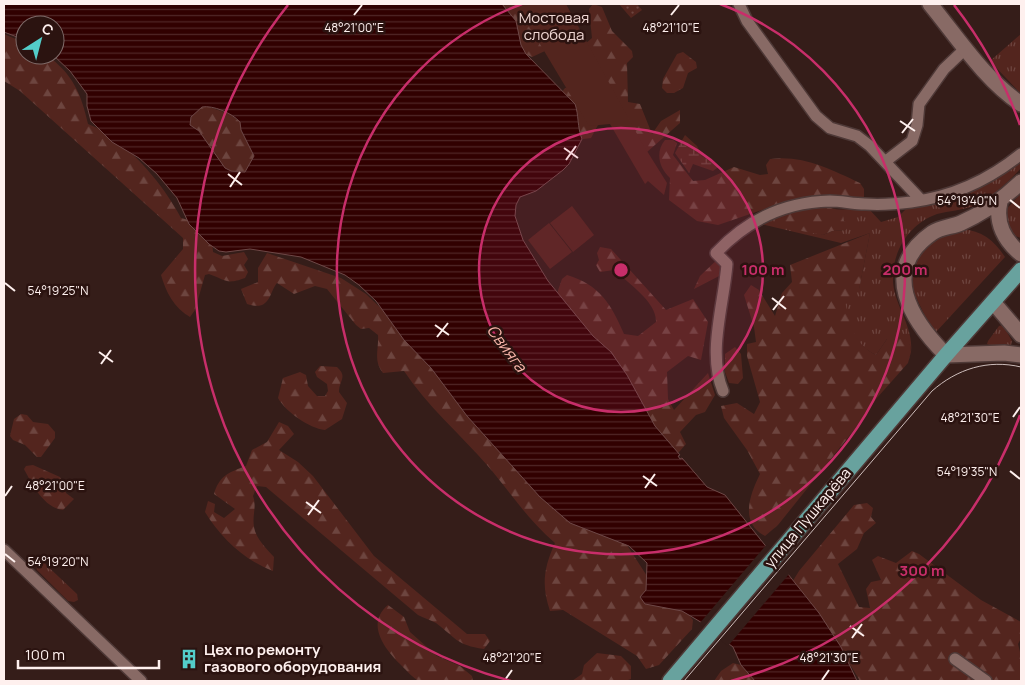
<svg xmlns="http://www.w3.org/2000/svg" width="1025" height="685" font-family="Manrope,sans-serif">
	<defs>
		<pattern id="grass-tufts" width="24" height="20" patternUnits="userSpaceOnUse" patternTransform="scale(1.25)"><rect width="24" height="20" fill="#53251e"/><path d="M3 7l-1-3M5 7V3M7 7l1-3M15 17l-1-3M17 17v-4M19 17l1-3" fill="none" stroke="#6d453f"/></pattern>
		<pattern id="forest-firs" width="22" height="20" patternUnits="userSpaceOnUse" patternTransform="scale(1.25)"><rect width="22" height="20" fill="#53251e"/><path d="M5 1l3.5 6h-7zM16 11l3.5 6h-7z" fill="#6d453f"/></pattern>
		<pattern id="wetland-marsh" width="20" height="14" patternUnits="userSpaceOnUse" patternTransform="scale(1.25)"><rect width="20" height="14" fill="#53251e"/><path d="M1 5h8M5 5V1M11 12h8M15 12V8" fill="none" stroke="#6d453f"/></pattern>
		<pattern id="garden-dots" width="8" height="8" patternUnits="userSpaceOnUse" patternTransform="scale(1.25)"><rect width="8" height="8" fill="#53251e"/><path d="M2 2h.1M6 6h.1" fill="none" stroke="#6d453f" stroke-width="1.8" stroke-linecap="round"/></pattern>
		<pattern id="water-rules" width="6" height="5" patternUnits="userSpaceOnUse" patternTransform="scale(1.25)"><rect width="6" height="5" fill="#310000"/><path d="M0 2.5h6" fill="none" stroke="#502626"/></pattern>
	</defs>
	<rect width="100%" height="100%" fill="#351d19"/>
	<path fill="url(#grass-tufts)" d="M1021 34V94L990 61Z
		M1021 160V168C1008 182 992 198 974 206 962 210 949 211 937 214 911 223 894 248 893 275 891 303 914 324 911 352L910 345 887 339 876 355C852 343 850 326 844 301L859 289 870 233 841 243 761 224 779 215 823 235 832 231 846 230 844 220 831 208C843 212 855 207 868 208L881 222 898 217 907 208 1002 175Z
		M1021 193V238L1009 234 1005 211Z
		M962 229C982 231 994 240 1005 257L936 332 925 316 913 291 912 269 928 241Z
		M1003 325 1012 341 1011 345 994 347 987 344 988 341 999 326Z
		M41 560 77 594 78 600 74 602 68 601 37 570 36 564Z"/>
	<path fill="url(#forest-firs)" d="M494 4H528L545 51 532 57 522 53Z
		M593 4 602 7 612 31 632 51 633 57 627 63 628 102 640 104 652 134 661 121 680 110V123L639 159 585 44 592 38 589 9Z
		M4 34 25 43V55H47C73 75 81 93 88 124 97 128 108 132 116 139 141 160 166 189 181 218L203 224 212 239 213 252 222 256 244 252 248 259 244 265 248 272 245 278C226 285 226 280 209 274L205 275 195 310 190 317C174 308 166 292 161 275L183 249V238L20 91 4 81Z
		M683 52 696 62 697 68 688 73 683 88 674 93H667L662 88 663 79 677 54Z
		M570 87 598 125 591 138 583 139 579 134 578 122 561 93 565 88Z
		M206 106 230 114 240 122 241 130 254 156 245 172 231 171 225 168 199 131 190 125C190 115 197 107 206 106Z
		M665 140H673L677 143 673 155 693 181 705 180 734 167 760 175 768 174 766 165 770 159C803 155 830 169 860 183L864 189V197L856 199 845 196 822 197 785 202 718 225 697 221 669 200 670 178C659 168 655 152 665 140Z
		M810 207 831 208 843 215 844 221 849 224 846 230 832 231 823 235 781 227 778 224 779 215Z
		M870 233 859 290 845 301C850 325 853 343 876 355L887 339 896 335 910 345 911 352 908 363 876 399 858 425 778 525 765 536C739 523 750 494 760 474L747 450 724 418 721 406 737 403 754 414 760 402 747 356V344L756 342 754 327 744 295 751 285 759 290 775 316 782 293 792 282 790 265Z
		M600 247 611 249 666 310 693 299 708 322 701 360 688 356 667 372 668 399 674 410 708 373 715 395 705 412 696 415 680 432 686 444 672 460 555 299 562 279 567 275C600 285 611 304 624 334L638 336 656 322C657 302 628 283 614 270L600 272 596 265 599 260 597 253Z
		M267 253 341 278 366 294 625 542 667 607 685 610 693 620 692 629 659 665 646 669 637 656 563 610 550 611C541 585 544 567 555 543 527 519 511 493 487 465 460 434 427 406 404 371L383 373C373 360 379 350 378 335L369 328 361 329 356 325 327 289 315 286 294 294 277 283C269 292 271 312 247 304L241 289 258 282V268Z
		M722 255 721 275 694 289 700 276Z
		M735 347 741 354 743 378 738 384 729 383 725 372V354Z
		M320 366 337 367C348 377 339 380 339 392L347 403 342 419 325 430C309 428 286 412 278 398L283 378 300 372 306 375 308 386 317 396H325L328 391 327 384 317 377 315 372Z
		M21 414 27 415 33 422 48 424 55 432V438L41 457H37L25 445 13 440 10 436 14 419Z
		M279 422 288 426 294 434 279 450 298 462 313 476 374 556 467 634H485L490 641 484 649C456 645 456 638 436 623 431 620 423 618 418 615L266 487 257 486 253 496C257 507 252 515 254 527 256 539 267 549 274 557L273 571C244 560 221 538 205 512L208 501 215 504 214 512 224 518 235 509 214 494C219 476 229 472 246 466L252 450 267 442Z
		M33 465 60 477 66 493 74 499 63 510C44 508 32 484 24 469L26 466Z
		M867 503 873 508 871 517 876 523 864 533 857 549 838 564 859 607 870 608 866 589 871 582 881 580 872 560 878 556 896 563 912 551 919 554 981 600 1021 622V638L1018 644 1021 656V681H860L832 634 791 584 799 571 854 505Z
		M388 605 404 617 410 632 437 656 460 666 472 676 473 681C463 681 427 684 419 681 413 678 406 670 402 666 385 650 365 624 388 605Z
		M597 653 621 656 631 666V679L625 681H572L582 674 584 665Z
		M733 663 741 665 755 681H714L721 671Z"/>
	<path fill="url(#wetland-marsh)" d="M685 135 697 146 702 156 718 165 717 168 713 171 693 164 689 173 675 153Z"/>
	<path fill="#53251e" d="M516 4H566L642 143 667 183 664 195 648 181 645 184 610 124 589 126Z
		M572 206 594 235 573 252 550 223Z
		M549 223 572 252 550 269 528 240Z"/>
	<path fill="url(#garden-dots)" d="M619 4H637L642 10 631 18Z"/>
	<path fill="url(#water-rules)" stroke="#6e4847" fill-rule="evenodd" d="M4 4H502L516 21 521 45 526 54 575 104C579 115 577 127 582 139L569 164 563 170 536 191 520 197 516 205 515 216 523 240 548 281 593 336 611 352 627 375 655 426 680 455 678 456 680 459 682 458 707 487 725 495 819 613 841 647 857 681H755L741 665 733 647 699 621 682 611 645 604 640 597 646 590 647 563 629 546 570 523 540 497 467 416 431 368 404 340 376 301 359 285 345 275 301 257 250 249 226 252 219 251 209 244 189 224 177 198 157 174 139 158 112 142 91 121 87 106V94L70 71 53 55H55V25H25V40L4 32ZM202 107C213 105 232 113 240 122L241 130 254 156 245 172 231 171 225 168 199 131 190 125 191 117Z"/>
	<path fill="#351d19" d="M767 544 790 573 728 646 699 624Z"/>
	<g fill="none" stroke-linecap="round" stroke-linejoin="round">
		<defs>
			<path id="street" d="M739 4 747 21 816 116 830 128 857 136 870 146 921 200
				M886 161 912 141 917 125 919 104 944 69 966 48
				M723 391C707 353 724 304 727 264L716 253C747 220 785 202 830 201 842 201 853 204 865 204 879 205 896 204 911 202 951 197 989 180 1021 154
				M4 550 141 681
				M955 659 986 681"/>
			<path id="secondary" d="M930 4C958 38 984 79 1021 104
				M1021 182C1003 199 984 213 961 223 952 227 941 227 932 233 879 270 911 320 946 355L1004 353 1021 355
				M1000 202C995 223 1005 241 1021 254
				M993 302 1021 335"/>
			<path id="primary" d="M670 681 946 355 1021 270"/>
		</defs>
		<use href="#street" stroke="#4e3937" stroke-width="14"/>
		<use href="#secondary" stroke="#4e3937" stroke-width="18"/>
		<use href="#primary" stroke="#4e3937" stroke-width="18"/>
		<use href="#street" stroke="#886a65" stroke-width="11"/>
		<use href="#secondary" stroke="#886a65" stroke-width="15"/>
		<use href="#primary" stroke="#68a29e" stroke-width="15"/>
		<path stroke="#cdbdbb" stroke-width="1" d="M684 681 932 391C957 369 988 359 1021 367"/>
	</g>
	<path fill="none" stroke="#fef0ee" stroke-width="2" d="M354 15 362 5M671 15 679 5M900 121 915 131M902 133 913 119M564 148 578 158M566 160 576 146M228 174 242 185M230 187 240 172M1010 200 1020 208M5 283 15 291M772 298 786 309M773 310 784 296M435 325 449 335M437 337 448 323M99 352 113 362M101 364 111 350M1013 417 1020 407M1010 471 1020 479M643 476 657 486M645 488 655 474M5 496 12 486M306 502 321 513M308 515 319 500M5 554 15 562M850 626 864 636M852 638 862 624M505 680 512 670M822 680 829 670"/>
	<circle cx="621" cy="270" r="142" fill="#c82e6a" fill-opacity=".12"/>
	<g fill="none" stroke="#c82e6a" stroke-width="2.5">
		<circle cx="621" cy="270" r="142"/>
		<path d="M720 4A284 284 0 1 1 522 4"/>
		<path d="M1020 415A425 425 0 0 1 731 681M511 681A425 425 0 0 1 288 5M954 5A425 425 0 0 1 1020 125"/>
	</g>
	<defs>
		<symbol id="building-bare" viewBox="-9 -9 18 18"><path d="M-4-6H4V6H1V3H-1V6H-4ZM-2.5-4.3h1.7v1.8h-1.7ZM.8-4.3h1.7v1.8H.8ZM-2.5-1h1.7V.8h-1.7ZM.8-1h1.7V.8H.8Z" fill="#53cdc9" stroke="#2b1310" stroke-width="2.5" paint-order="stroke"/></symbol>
	</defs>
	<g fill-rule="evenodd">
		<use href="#building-bare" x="175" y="645" width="28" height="28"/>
	</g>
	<g text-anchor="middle" stroke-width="5" stroke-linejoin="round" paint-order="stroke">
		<g font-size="15" fill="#f0d8d4" stroke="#2b1310">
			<text x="554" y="23">Мостовая<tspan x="554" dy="17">слобода</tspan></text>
		</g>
		<g font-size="15" fill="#fef0ee" stroke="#2b1310">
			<text transform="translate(808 518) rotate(-50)" y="5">улица Пушкарёва</text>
		</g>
		<g font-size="15" font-weight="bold" fill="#fef0ee" stroke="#2b1310" text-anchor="start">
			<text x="204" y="655">Цех по ремонту<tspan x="204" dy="17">газового оборудования</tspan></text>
		</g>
		<g font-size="16" font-style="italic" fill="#f9b6aa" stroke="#2b1310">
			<text transform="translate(507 348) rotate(53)" y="6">Свияга</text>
		</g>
	</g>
	<g font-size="12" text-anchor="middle" fill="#fef0ee" stroke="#2b1310" stroke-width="5" stroke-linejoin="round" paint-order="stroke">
		<text x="354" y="32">48°21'00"E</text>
		<text x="671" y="32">48°21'10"E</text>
		<text x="967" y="205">54°19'40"N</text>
		<text x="58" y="295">54°19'25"N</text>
		<text x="970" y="422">48°21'30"E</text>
		<text x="967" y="476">54°19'35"N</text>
		<text x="55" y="490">48°21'00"E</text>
		<text x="58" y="566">54°19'20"N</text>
		<text x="512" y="662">48°21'20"E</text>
		<text x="829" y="662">48°21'30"E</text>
	</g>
	<circle cx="621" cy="270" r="8" fill="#c82e6a" stroke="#2b1310" stroke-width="2.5"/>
	<g font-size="15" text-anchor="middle" font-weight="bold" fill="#c82e6a" stroke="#2b1310" stroke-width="5" stroke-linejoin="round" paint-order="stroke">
		<text x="763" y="275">100 m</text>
		<text x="905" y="275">200 m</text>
		<text x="922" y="576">300 m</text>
	</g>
	<rect width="1025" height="685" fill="none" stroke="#fef0ee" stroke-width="10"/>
	<g transform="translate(40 40) rotate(36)"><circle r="24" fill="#2b1310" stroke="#7f6b69"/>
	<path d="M0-4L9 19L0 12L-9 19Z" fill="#53cdc9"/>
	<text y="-8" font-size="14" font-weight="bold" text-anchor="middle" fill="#fef0ee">С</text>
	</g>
	<path d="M18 660v8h141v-8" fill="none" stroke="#fef0ee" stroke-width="2.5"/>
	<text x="25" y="660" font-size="15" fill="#fef0ee" stroke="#2b1310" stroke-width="4" paint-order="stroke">100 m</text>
</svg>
